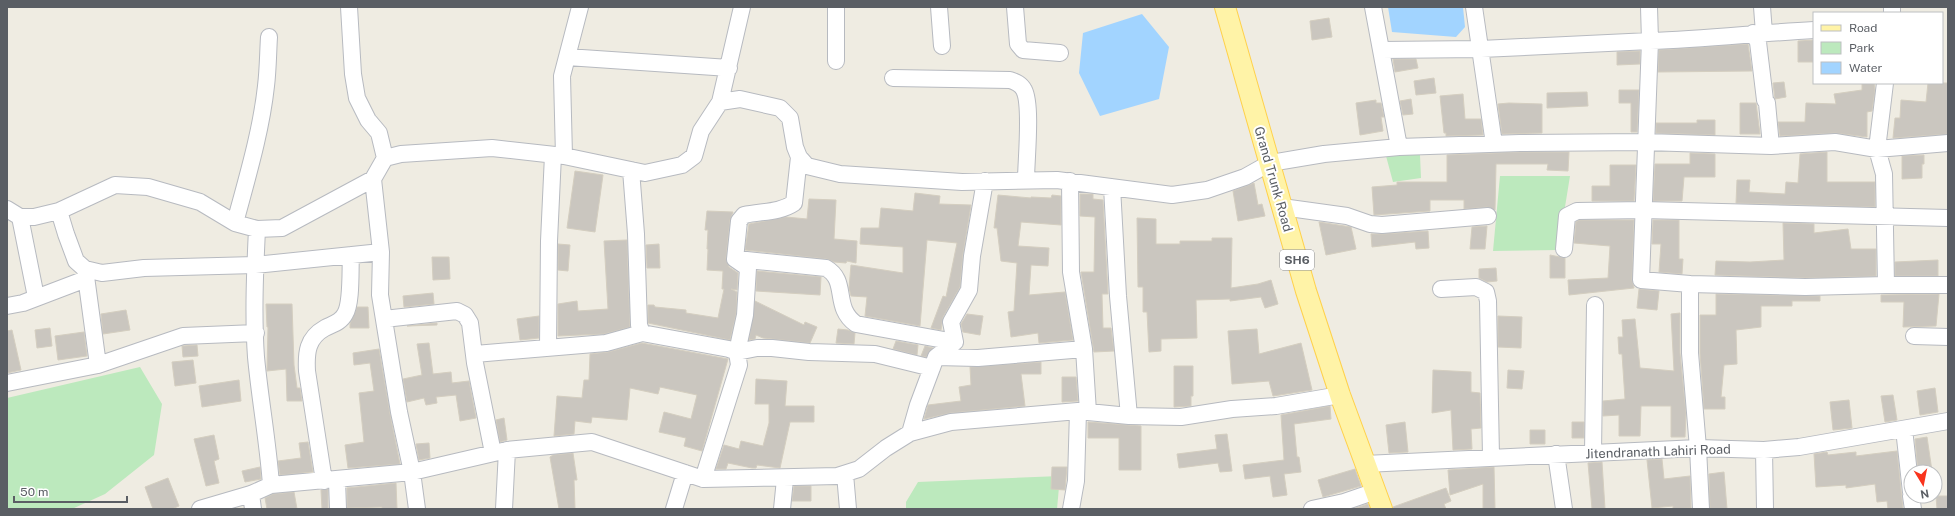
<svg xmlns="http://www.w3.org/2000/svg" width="1955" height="516" font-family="'Public Sans',sans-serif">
	<rect width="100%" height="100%" fill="#efece2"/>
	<path fill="#bce9bd" d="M1423 149 1420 155 1421 178 1393 182 1386 156Z
		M1500 176H1570L1558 250 1493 251Z
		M140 367 162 404 154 455 105 494 72 509H7V398Z
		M1060 476 1057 509H906V502L918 482Z"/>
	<path fill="#a2d4ff" d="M1388 7H1463L1465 27 1456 37 1392 32Z
		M1142 14 1169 47 1159 99 1100 116 1079 73 1083 33Z"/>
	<path fill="#cac6bf" stroke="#d4cec0" d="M1329 18 1332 37 1312 40 1310 21Z
		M1814 40V62H1798V41Z
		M1748 44 1752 71 1658 72 1659 50Z
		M1640 51V64L1617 65V52Z
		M1393 59H1416L1418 68 1395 72Z
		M1434 78 1436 93 1416 95 1414 81Z
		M1784 82 1786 97 1775 99 1773 83Z
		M1862 83H1874L1875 90 1872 111 1867 112V137L1835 133 1780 136 1778 122H1805L1806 103 1836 104 1834 94 1862 90Z
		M1928 83H1948V134L1893 138 1895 118H1900L1901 100 1926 102Z
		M1619 90H1639L1637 132H1631V103H1619Z
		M1587 92 1588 106 1547 108V93Z
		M1463 94 1465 119H1481L1483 135 1446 136V133H1444L1440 96Z
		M1411 99 1413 114 1403 115 1400 101Z
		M1376 100V103H1381L1384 117H1381L1383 131 1360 135 1356 103Z
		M1509 103 1542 104V133L1502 134 1498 104Z
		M1740 103H1756L1760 134H1740Z
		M1697 120H1715V135L1656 133V123H1697Z
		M1520 152H1569L1568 171 1547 170 1548 164H1496L1495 210 1487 207 1464 209V200H1430V211L1374 215 1372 187 1397 185V182H1447V155Z
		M1827 152V182H1875V207L1736 203 1737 180H1750L1749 192 1785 194 1786 182 1798 183 1800 154Z
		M1690 153 1715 154V177H1684L1682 201H1653L1655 164H1690Z
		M1924 155V164H1922V178L1902 179V156Z
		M1610 165H1636L1634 201H1592V186H1610Z
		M575 171 603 175 595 232 567 228Z
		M1254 183 1258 205 1262 204 1265 216 1238 221 1233 191Z
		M915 193 940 196 939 204 971 205 963 254 960 287 943 317 941 330 931 328 943 296 946 297 957 243 927 240 920 326 865 316 867 297 851 296 849 288 851 265 903 273V247L860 244 861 228H879L881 208 913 211Z
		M1080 194H1093V199L1103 200 1108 294H1102L1103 328H1111L1114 351 1094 352 1081 272H1094L1095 217 1080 216Z
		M998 195 1031 198V197L1051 198 1052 195 1061 196V225L1021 222 1018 246 1049 248 1048 266 1031 265 1029 295 1065 292 1073 340 1039 343 1038 333 1011 337 1008 312 1014 311 1017 263 1001 261 997 228H994Z
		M809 199 836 200 834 239 857 241 856 263 847 261 846 263 834 262 827 259 745 250 749 224 786 217 807 219Z
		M707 211 733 212 730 220 726 258 729 267 738 273 737 290 731 289 737 292 736 314 730 340 648 323V305H654L655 307 686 310V313L718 318 724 289H722L723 271 707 270 708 249H707L708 230H705Z
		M1137 218 1156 219V244H1180V241H1212V238H1232L1231 288 1258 284 1271 280 1278 304 1265 308 1261 297 1230 301V299L1196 300 1197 338 1161 339V351L1149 352 1147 312H1143V287H1138Z
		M1579 220H1634L1632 280 1634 288 1569 295 1568 280 1608 278 1610 246 1574 243 1576 222Z
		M1653 220H1679V259H1683L1682 274 1659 272 1661 244H1652Z
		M1319 222 1351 227 1356 249 1326 255Z
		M1783 223 1814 224V233L1848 229 1851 249H1876V276L1805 278 1715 275 1716 261 1750 262 1784 260Z
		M1487 226 1485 249H1470L1472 227Z
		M1428 231 1429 248 1416 249 1415 242 1372 247 1371 234H1383Z
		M627 240 630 327 604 334 558 336V304L577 301 578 311 608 309 604 241Z
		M558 244 570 245 568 271 558 270Z
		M659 244 660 268H647L646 245Z
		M1550 255 1565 258V278H1550Z
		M432 257H449L450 279 433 280Z
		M1938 260V276H1895V262Z
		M1496 268 1497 281 1487 282 1479 278V269Z
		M757 271 821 277 820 295 756 291Z
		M1639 289 1659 291 1657 310 1637 308Z
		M433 293 434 304 404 307 403 296Z
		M1716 294 1820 296V301H1792V306H1761V327L1736 330 1737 364 1724 365 1721 397H1725V409H1704L1700 353V315H1716Z
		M1939 294 1936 326 1903 327 1904 302H1881V295Z
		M755 301 804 325 805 322 817 327 810 343 763 338 756 335 755 339 749 340Z
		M266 304H292L294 365 297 388H300L302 401H287L286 369 267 371 268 327H267Z
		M357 307H368L369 328H350V324Z
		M126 310 130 330 103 334 101 314Z
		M1680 313V353L1686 413 1685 437H1671V406H1641L1640 436H1619V415L1603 416V401L1625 399 1622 354H1619L1618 337H1623L1622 320 1635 319 1640 368 1674 371 1671 314Z
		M967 314 983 316 980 335 963 332 961 324Z
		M539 316V338L520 340 517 319Z
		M1498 316 1522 317 1521 348 1498 347Z
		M437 323V325L407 326Z
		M50 328 52 346 37 348 35 330Z
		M838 329 848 330 855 333 854 344 836 343Z
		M1257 329 1259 354 1301 343 1312 390 1273 396 1269 381 1232 384 1228 331Z
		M12 330 21 370 7 373V331Z
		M84 332 87 356 58 360 55 336Z
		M896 341 918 345 917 355 893 349Z
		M429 343 433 374 451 372 452 383 469 381 476 418 460 421 456 395 436 397 437 403 426 405 424 398 407 402 403 379 422 375 417 344Z
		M642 343 728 359 702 451 684 446 686 438 659 432 664 412 691 419 697 395 660 387 658 394 630 388 627 420 592 417 591 423 575 421 574 434 554 436 557 396 582 398 584 380H589L590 354 608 352Z
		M197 345 198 356 183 357 182 346Z
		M925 346 933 348 926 357 921 356Z
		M379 349 390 414 400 464 348 468 345 445 364 442 359 393 374 391 370 363 354 365 353 353Z
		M193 360 196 383 175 386 172 362Z
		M1041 362V374H1021L1025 406 950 413 924 419 928 405 961 401 959 387 971 385 970 367Z
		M1174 366H1193V396H1191V406L1174 407Z
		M1433 370 1471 372V392L1480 393 1481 428 1471 429 1472 449 1453 450 1451 410 1432 413Z
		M1508 370 1524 371 1522 389 1507 388Z
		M1062 377H1076L1078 401 1062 402Z
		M756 379 787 381 785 406H814V422H790L780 468 757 465 756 468H752L728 463 726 469H716L724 445 739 449 741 441 763 446 769 423V404H755Z
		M239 380 241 401 202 407 199 386Z
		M1935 388 1938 412 1920 415 1917 391Z
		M1893 395 1897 420 1885 422 1881 396Z
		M1849 400 1852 428 1833 430 1830 402Z
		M1330 406 1331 419 1294 424 1297 457H1299L1301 472 1284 474 1287 495 1273 497 1270 476 1245 479 1243 465 1284 460 1281 415Z
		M504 418 507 440 500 442 496 420Z
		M1088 422 1141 426V470H1119V438H1088Z
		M1405 422 1408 452 1389 453 1386 425Z
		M1572 422H1584V438H1572Z
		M1530 430H1545V444H1530Z
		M1227 434 1232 471 1220 472 1218 463 1179 468 1177 454 1217 449 1215 435Z
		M214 435 219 459 214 461 219 483 206 486 194 439Z
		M1927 437 1932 471 1918 472 1915 439Z
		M308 442 313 472 280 475 278 461 301 458 299 443Z
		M429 443 430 458 419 460 416 444Z
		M1897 451 1903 509H1888L1887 501 1877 502 1875 484 1846 488V485L1816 487 1814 454 1827 452 1828 455 1856 452V456Z
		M573 453 577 480H574L575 509H559L550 457 553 455Z
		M1662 459 1664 479 1690 476 1691 508 1673 509V506L1652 508 1647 460Z
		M1602 462 1605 509H1592L1588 463Z
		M260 467 261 479 245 482 242 471Z
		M1052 467H1067L1065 490 1051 489Z
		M1494 467 1495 509H1483V484L1450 495 1448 470Z
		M1355 469 1361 486 1323 497 1318 480Z
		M1724 472 1727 509H1710L1709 474Z
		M168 478 179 506 172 509H153L145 487Z
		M396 483 397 509H382V507L347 508V488Z
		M794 486H811V501H792Z
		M1446 488 1451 501 1444 504 1446 509H1393V507Z
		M328 489V509H322L321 490Z
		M294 492 297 509H267L265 498 273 494Z
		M1936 496H1948V509H1937Z
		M1368 504 1370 509H1353Z"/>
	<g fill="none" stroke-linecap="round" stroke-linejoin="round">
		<defs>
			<path id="minor" d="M349 7 353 74 357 98 368 120 379 133 385 158
				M836 7V61
				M939 7 942 46
				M1015 7 1018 44 1023 50 1060 53
				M1373 7 1381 50
				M1474 7 1494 144
				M1762 7 1764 33
				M1892 7V13
				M1753 33 1758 42 1765 100 1767 103 1771 146
				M567 57 729 68
				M893 78 1010 80C1016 82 1021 84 1024 90 1032 105 1026 161 1026 180
				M720 102 742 7
				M1399 147 1381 50 1481 49 1650 41 1649 7
				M564 156 562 76 580 7
				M799 157 794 203C779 213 761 211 744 215L739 221 735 259 748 268 745 315 737 352 757 348H772L809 352 875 354 932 368
				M631 170 636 234 639 325 642 333 729 349 737 352 739 365 703 479
				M373 179 381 252 380 295 399 412 412 472 417 509
				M1070 181 1071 272 1084 349 1088 412
				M1112 187 1118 296 1129 416
				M1282 207 1347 216 1370 224 1382 225 1488 216
				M7 209 20 217H34L59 211 115 185 148 187 200 202 235 223 257 229 282 228 373 179 385 158 401 154 492 148 564 156 645 173 682 165 694 156 701 131 720 102 740 99 780 108 790 118 795 147 799 157 807 166 840 174 962 182 1057 180 1172 195 1207 190 1245 177 1270 163 1324 154 1399 147 1520 143 1646 142 1771 146 1835 142 1877 149 1948 143
				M59 211 66 234 76 261 85 269 102 273 144 268 255 265 381 252
				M20 217 36 297
				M235 223C247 178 261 132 266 86 268 70 268 53 269 37
				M257 229C255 271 253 315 256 357 260 400 268 442 271 485
				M1564 249 1567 216 1577 211 1644 210 1948 218
				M737 259 826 268C849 281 832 307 856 324L955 342
				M85 269 98 365
				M1690 284 1641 280 1650 41C1705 39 1759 33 1814 30
				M1886 285H1948
				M1441 289 1476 287 1486 292 1488 301 1491 457
				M7 306 23 303 86 279
				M384 319 457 311 465 315 470 323 475 363 493 453
				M1914 336 1948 337
				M548 347 549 241 553 155
				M475 354 606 343 642 333
				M936 357 978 358 1084 349
				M7 383 98 365 183 336 256 333
				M1904 429 1911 492
				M910 433 918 405 936 357 955 342 951 322 969 290 972 256 985 181
				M1764 450 1765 509
				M1593 453 1595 305
				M1556 454 1564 509
				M1365 464 1698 448 1764 450 1799 447 1948 421
				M845 474 848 509
				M337 480 338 509
				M324 481 307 371C306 353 307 338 325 328 333 324 341 322 345 314 352 303 350 269 351 255
				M251 494 253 509
				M1911 496 1913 509
				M200 509 251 494 271 485 412 472 507 450 592 442 703 479 837 476 859 469 886 448 910 433 951 422 1078 411 1129 416 1181 417 1232 409 1276 406 1340 395
				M504 509 507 450
				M674 509 685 473
				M782 509 785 479
				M1071 509 1076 481 1078 411
				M1312 509 1344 502 1376 491
				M1701 509 1698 448 1690 353V284L1805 287 1886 285 1884 174 1877 149 1885 83"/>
			<path id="major" d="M1225 7 1306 291 1340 395 1382 509"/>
		</defs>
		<use href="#minor" stroke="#b7bac0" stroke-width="18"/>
		<use href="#major" stroke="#ffd14b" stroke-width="22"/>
		<use href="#minor" stroke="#fff" stroke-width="16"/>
		<use href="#major" stroke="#fff3a7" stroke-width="20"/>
	</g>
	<g text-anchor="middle" stroke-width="4" stroke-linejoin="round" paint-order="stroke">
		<rect fill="#fff" stroke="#8c8e92" stroke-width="1" x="1280" y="250" width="34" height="20" rx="3"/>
		<g font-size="12" font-weight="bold" fill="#5a5e64">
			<text x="1297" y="264">SH6</text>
		</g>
		<g font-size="13" fill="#5a5e64" stroke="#fff">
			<text transform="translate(1274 179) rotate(74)" y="5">Grand Trunk Road</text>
			<text transform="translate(1658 451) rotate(-2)" y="5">Jitendranath Lahiri Road</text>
		</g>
	</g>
	<rect width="1955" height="516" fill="none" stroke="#5a5e64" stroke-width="16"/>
	<rect x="1813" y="12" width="130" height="72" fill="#ffffff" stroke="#bdbfc1"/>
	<rect x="1821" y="25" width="20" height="6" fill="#fff3a7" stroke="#bdbfc1"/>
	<text x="1849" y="32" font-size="12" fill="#5a5e64">Road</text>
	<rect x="1821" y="42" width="20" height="12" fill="#bce9bd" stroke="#bdbfc1"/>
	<text x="1849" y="52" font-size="12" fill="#5a5e64">Park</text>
	<rect x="1821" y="62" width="20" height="12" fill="#a2d4ff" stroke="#bdbfc1"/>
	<text x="1849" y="72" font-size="12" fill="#5a5e64">Water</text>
	<g transform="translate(1923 484) rotate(170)"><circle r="19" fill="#ffffff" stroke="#bdbfc1"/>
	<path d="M0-3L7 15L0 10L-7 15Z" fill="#f9341d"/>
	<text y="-6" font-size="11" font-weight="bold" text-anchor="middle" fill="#5a5e64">N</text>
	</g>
	<path d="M14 496v6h113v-6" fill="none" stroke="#5a5e64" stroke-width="2"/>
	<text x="20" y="496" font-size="12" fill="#5a5e64" stroke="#ffffff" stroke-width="3" paint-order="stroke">50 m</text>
</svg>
